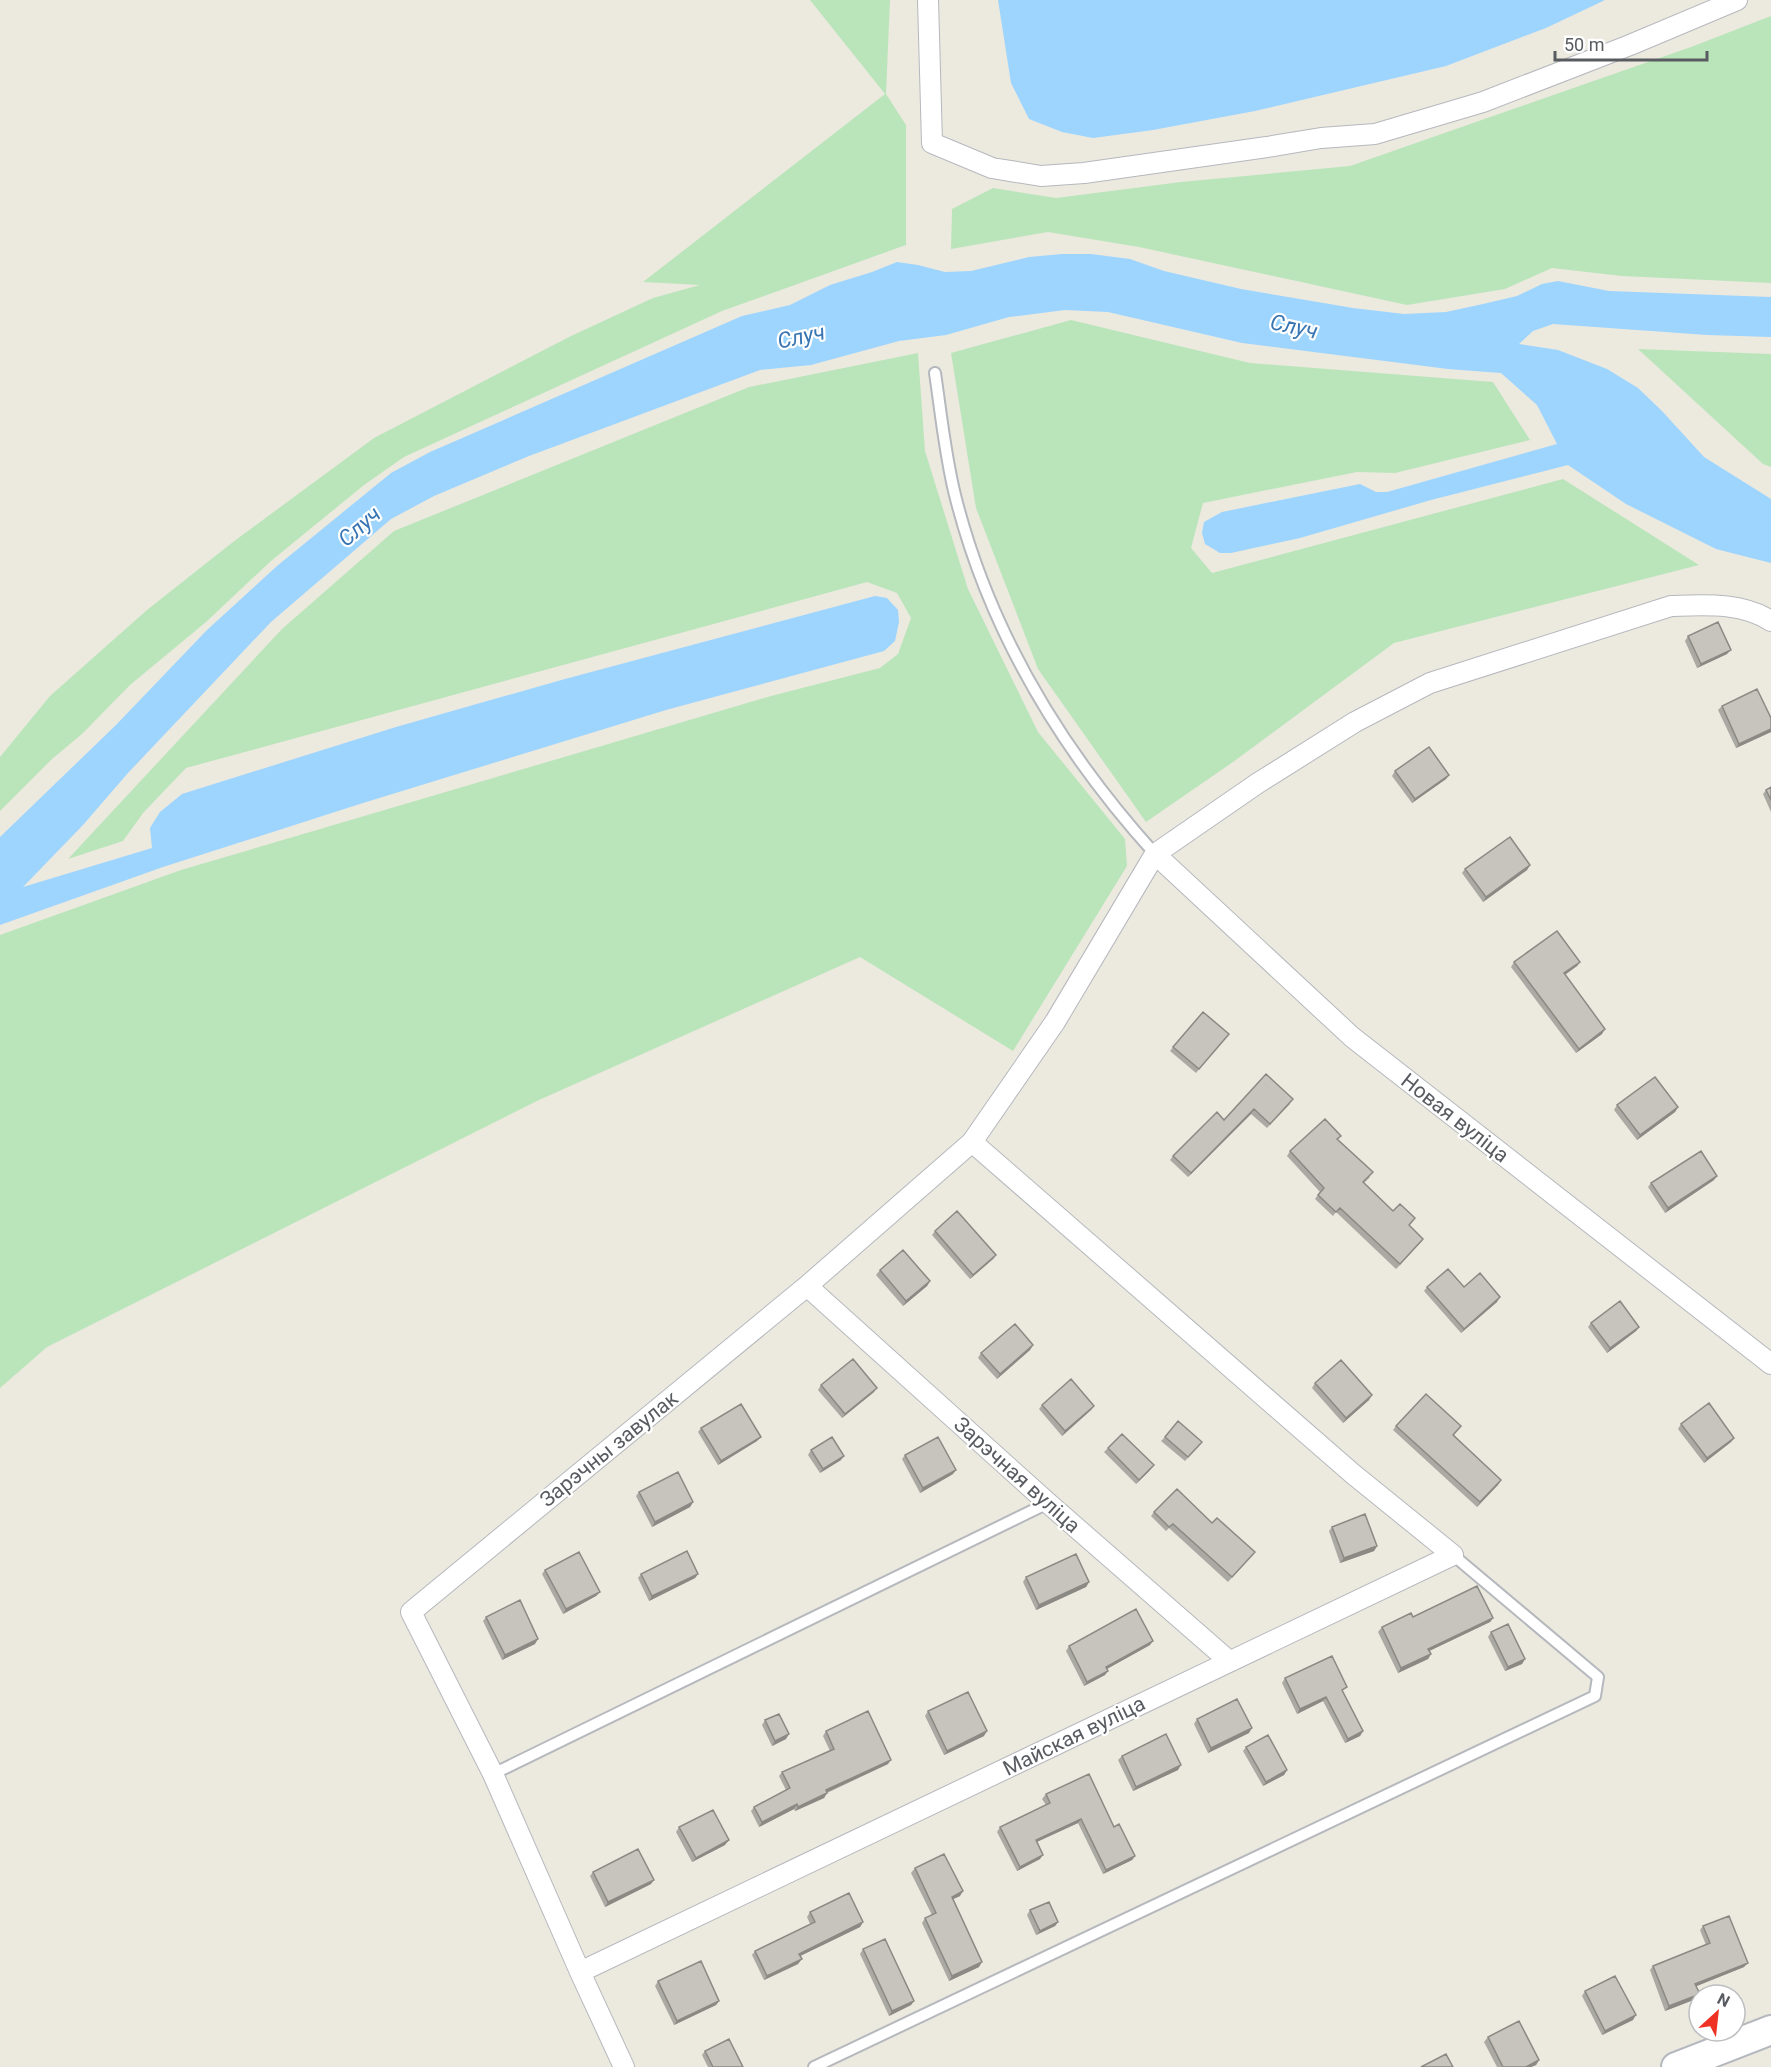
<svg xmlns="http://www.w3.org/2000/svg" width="1771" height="2067" font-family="Roboto,sans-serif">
	<rect width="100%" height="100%" fill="#ece9df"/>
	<path fill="#bae5ba" d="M810 0H890L886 94 906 125V245L722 311 404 457 364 485 271 561 206 622 130 685 82 734 52 759 0 811V757L50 696 147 610 233 542 374 438 571 336 653 298 700 285 643 282 885 94Z
		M1771 16V283L1622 276 1552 268 1505 289 1407 305 1139 247 1048 232 951 249 952 209 993 188 1056 198 1181 182 1350 166 1691 47Z
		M1071 320 1250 363 1493 382 1530 440 1395 473 1357 472 1203 503 1191 548 1212 573 1563 479 1699 565 1394 643 1233 762 1146 822 1038 669 976 508 951 353Z
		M1638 349 1771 354V467L1763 464Z
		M918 353 925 451 968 589 1038 732 1125 839 1127 866 1013 1051 860 957 539 1100 47 1347 0 1388V935L181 870 771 696 880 668 898 654 911 618 897 593 867 582 186 768 143 813 123 841 68 859 282 629 394 531 749 387Z"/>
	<path fill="#9dd5ff" d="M998 0H1605L1546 28 1446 66 1255 111 1153 130 1093 138 1062 132 1029 119 1011 83Z
		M1062 254H1091L1130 259 1164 271 1241 289 1353 308 1404 314 1446 312 1483 304 1517 296 1542 284 1558 281 1609 291 1771 297V337L1707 335 1553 324 1533 331 1519 344 1558 350 1607 369 1638 388 1662 411 1704 457 1771 499V563L1716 549 1626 504 1568 465 1431 500 1300 538 1231 553H1220L1205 544 1202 533 1204 522 1222 512 1360 484 1376 492H1387L1557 444 1537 405 1501 373 1448 369 1242 343 1108 312 1065 310 1009 317 946 335 899 341 811 365 760 370 529 456 434 496 391 519 271 622 128 773 83 825 23 887 152 848 150 828 160 812 182 794 396 727 565 679 875 596 887 598 898 610 899 622 895 641 884 651 666 710 363 803 163 867 0 925V837L116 725 207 630 277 566 391 473 430 452 742 316 790 305 830 285 872 272 897 262 918 265 945 272 971 271 1029 257Z"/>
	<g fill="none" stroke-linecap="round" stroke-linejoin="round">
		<defs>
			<path id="lane" d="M935 373C941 413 945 455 955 495 989 631 1061 750 1155 854
				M493 1774 1048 1503
				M814 2067 1595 1696 1598 1677 1453 1555"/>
			<path id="street" d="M928 0 932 143 992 168 1041 176 1084 173 1267 147 1321 138 1375 134 1483 102 1630 45 1737 0
				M1155 854 1352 1037 1771 1364
				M807 1286 1048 1503 1229 1661
				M580 1972 1453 1555 1353 1474 972 1142
				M624 2067 580 1972 493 1774 411 1612 807 1286 972 1142 1055 1022 1155 854 1258 783 1355 722 1430 683 1671 606C1705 605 1741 602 1771 621"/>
			<path id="secondary" d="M1676 2067 1771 2030"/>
		</defs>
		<use href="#lane" stroke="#b5b8bd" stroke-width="14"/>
		<use href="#street" stroke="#b5b8bd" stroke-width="22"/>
		<use href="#secondary" stroke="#b5b9bf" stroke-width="32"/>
		<use href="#lane" stroke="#fff" stroke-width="10"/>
		<use href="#street" stroke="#fff" stroke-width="20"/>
		<use href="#secondary" stroke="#fff" stroke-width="28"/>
	</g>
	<path fill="#aba9a3" d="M1688 636 1727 654 1697 668 1685 641Z
		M1722 706 1771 718V732L1736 748 1718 710Z
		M1395 771 1449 775 1446 779 1412 803 1392 776Z
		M1771 787V812L1763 794 1766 790Z
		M1530 865 1527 870 1483 902 1462 873 1465 869Z
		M1514 962H1580L1577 966 1565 975 1602 1034 1576 1053 1511 967Z
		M1229 1034 1196 1073 1170 1051 1173 1047Z
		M1266 1074 1290 1104 1267 1128 1251 1114 1188 1177 1170 1160 1173 1156 1224 1120Z
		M1617 1105 1678 1107 1675 1112 1637 1140 1614 1110Z
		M1341 1136 1338 1140 1370 1177 1364 1183 1423 1239 1396 1269 1336 1212 1333 1216 1315 1199 1320 1192 1287 1156 1290 1151Z
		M1714 1180 1665 1213 1648 1187 1651 1183Z
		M935 1231 996 1255 993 1259 970 1279 932 1235Z
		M880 1270 930 1281 927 1286 903 1306 876 1275Z
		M1427 1287H1464L1497 1302 1461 1333 1424 1291Z
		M1591 1323 1639 1327 1636 1331 1607 1353 1588 1327Z
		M1033 1345 1030 1350 997 1379 978 1358 981 1353Z
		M1315 1383 1369 1400 1343 1423 1312 1388Z
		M821 1385 874 1392 842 1418 818 1390Z
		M1042 1405 1094 1406 1091 1410 1062 1436 1039 1409Z
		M1681 1424 1734 1438 1731 1442 1704 1463 1678 1429Z
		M1396 1426H1461L1454 1435 1501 1480 1477 1507 1393 1430Z
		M701 1428 757 1441 718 1465 698 1432Z
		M1165 1437 1199 1446 1185 1461 1161 1441Z
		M1108 1448 1150 1470 1136 1484 1104 1452Z
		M811 1450 841 1460 820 1473 808 1455Z
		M905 1455 953 1474 920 1493 902 1459Z
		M639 1492 693 1502 690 1507 652 1527 636 1496Z
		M1154 1512 1212 1523 1255 1552 1228 1582 1169 1528 1166 1531 1151 1516Z
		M1332 1527 1377 1546 1374 1551 1340 1563 1329 1531Z
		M545 1570 600 1592 596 1596 563 1614 542 1574Z
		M641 1574H698L695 1578 649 1601 638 1578Z
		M1026 1577 1089 1582 1086 1587 1036 1610 1023 1582Z
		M486 1617 535 1644 502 1660 483 1621Z
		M1413 1617 1493 1618 1490 1622 1429 1651 1431 1654 1428 1659 1398 1673 1378 1632 1382 1627Z
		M1491 1632 1525 1659 1522 1664 1505 1671 1488 1637Z
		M1150 1645 1107 1669 1105 1675 1084 1686 1066 1651 1069 1646Z
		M1285 1678 1344 1692H1343L1363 1731 1360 1736 1345 1743 1323 1701 1297 1714 1282 1683Z
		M928 1711 984 1736 944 1755 925 1716Z
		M1197 1719 1249 1733 1208 1753 1194 1724Z
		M765 1720 786 1739 772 1746 762 1725Z
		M826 1731 888 1764 827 1793 824 1798 795 1811 794 1809 759 1827 751 1811 754 1807 786 1790 779 1776 782 1772 830 1751 823 1736Z
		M1246 1747 1287 1770 1284 1775 1263 1786 1243 1751Z
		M1122 1756 1178 1770 1133 1791 1118 1760Z
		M1046 1794 1114 1827 1135 1856 1132 1860 1103 1874 1078 1823 1037 1842 1040 1859 1017 1871 997 1832 1000 1827 1046 1805 1042 1799Z
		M679 1827 725 1845 692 1862 676 1832Z
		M915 1868 960 1896 953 1899 979 1967 949 1981 922 1923 925 1918 932 1915 911 1873Z
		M593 1872 651 1884 605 1907 590 1876Z
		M1030 1910 1058 1922 1055 1926 1036 1935 1027 1915Z
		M810 1912 863 1922 860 1927 800 1956 798 1964 764 1980 752 1955 755 1951 810 1924 807 1917Z
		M1703 1926 1744 1967 1696 1986V1999L1665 2011 1650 1970 1653 1966 1706 1945 1700 1930Z
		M863 1949 914 2001 911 2005 889 2016 860 1954Z
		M658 1981 719 2001 716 2005 674 2025 655 1986Z
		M1585 1991 1633 2020 1602 2035 1582 1996Z
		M1488 2037 1539 2060 1536 2065 1531 2067H1497L1484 2042Z
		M705 2051 743 2067H708L702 2055Z"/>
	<path fill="#8b8984" d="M1731 650 1727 654 1697 668 1701 664Z
		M1771 729V732L1736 748 1739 744Z
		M1449 775 1446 779 1412 803 1415 799Z
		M1530 865 1527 870 1483 902 1486 897Z
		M1580 962 1577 966 1560 978 1564 973Z
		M1605 1029 1602 1034 1576 1053 1579 1049Z
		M1678 1107 1675 1112 1637 1140 1640 1135Z
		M1254 1109 1251 1114 1188 1177 1191 1173Z
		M1717 1176 1714 1180 1665 1213 1668 1208Z
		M1423 1239 1420 1243 1396 1269 1400 1264Z
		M996 1255 993 1259 970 1279 973 1275Z
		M930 1281 927 1286 903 1306 906 1301Z
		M1500 1297 1497 1302 1461 1333 1464 1329Z
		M1639 1327 1636 1331 1607 1353 1610 1348Z
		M1033 1345 1030 1350 997 1379 1000 1374Z
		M877 1388 874 1392 842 1418 845 1414Z
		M1372 1395 1369 1400 1343 1423 1346 1418Z
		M1094 1406 1091 1410 1062 1436 1065 1431Z
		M761 1437 757 1441 718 1465 721 1461Z
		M1734 1438 1731 1442 1704 1463 1707 1458Z
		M844 1456 841 1460 820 1473 823 1469Z
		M1154 1465 1150 1470 1136 1484 1139 1480Z
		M956 1470 953 1474 920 1493 923 1488Z
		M1501 1480 1498 1485 1477 1507 1480 1502Z
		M693 1502 690 1507 652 1527 655 1522Z
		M1377 1546 1374 1551 1340 1563 1344 1558Z
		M698 1574 695 1578 649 1601 652 1596Z
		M1089 1582 1086 1587 1036 1610 1039 1605Z
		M600 1592 596 1596 563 1614 566 1609Z
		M1493 1618 1490 1622 1425 1653 1428 1649Z
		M538 1639 535 1644 502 1660 505 1655Z
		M1153 1641 1150 1645 1103 1671 1106 1667Z
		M1431 1654 1428 1659 1398 1673 1401 1668Z
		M1525 1659 1522 1664 1505 1671 1508 1667Z
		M1108 1671 1105 1675 1084 1686 1087 1682Z
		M1326 1697 1323 1701 1297 1714 1300 1709Z
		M1252 1728 1249 1733 1208 1753 1211 1748Z
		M987 1731 984 1736 944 1755 947 1751Z
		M1363 1731 1360 1736 1345 1743 1348 1739Z
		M789 1734 786 1739 772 1746 775 1741Z
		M891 1760 888 1764 823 1794 826 1790Z
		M1181 1765 1178 1770 1133 1791 1136 1787Z
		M1287 1770 1284 1775 1263 1786 1266 1782Z
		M827 1793 824 1798 795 1811 798 1807Z
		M797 1804 794 1809 759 1827 762 1822Z
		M1081 1819 1078 1823 1032 1844 1036 1840Z
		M729 1840 725 1845 692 1862 696 1858Z
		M1043 1855 1040 1859 1017 1871 1020 1867Z
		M1135 1856 1132 1860 1103 1874 1106 1870Z
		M654 1880 651 1884 605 1907 608 1902Z
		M963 1891 960 1896 949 1901 952 1897Z
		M863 1922 860 1927 796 1958 799 1954Z
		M1058 1922 1055 1926 1036 1935 1040 1931Z
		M802 1959 798 1964 764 1980 767 1976Z
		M982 1962 979 1967 949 1981 952 1976Z
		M1748 1963 1744 1967 1692 1988 1695 1984Z
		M1700 1994 1696 1999 1665 2011 1669 2006Z
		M719 2001 716 2005 674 2025 677 2021Z
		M914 2001 911 2005 889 2016 892 2011Z
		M1636 2015 1633 2020 1602 2035 1605 2031Z
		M1539 2060 1536 2065 1531 2067H1526Z"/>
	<path fill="#c7c4bd" stroke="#8b8984" stroke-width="1.5" d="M1718 622 1731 650 1701 664 1688 636Z
		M1757 689 1771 718V729L1739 744 1722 706Z
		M1429 747 1449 775 1415 799 1395 771Z
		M1771 787V800L1766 790Z
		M1510 837 1530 865 1486 897 1465 869Z
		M1557 931 1580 962 1564 973 1605 1029 1579 1049 1514 962Z
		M1203 1012 1229 1034 1199 1069 1173 1047Z
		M1266 1074 1293 1099 1270 1124 1254 1109 1191 1173 1173 1156 1217 1112 1224 1120Z
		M1655 1077 1678 1107 1640 1135 1617 1105Z
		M1325 1119 1341 1136 1337 1139 1373 1172 1363 1182 1393 1211 1400 1204 1415 1218 1409 1225 1423 1239 1400 1264 1340 1208 1336 1212 1318 1195 1324 1188 1290 1151Z
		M1701 1151 1717 1176 1668 1208 1651 1183Z
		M957 1211 996 1255 973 1275 935 1231Z
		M903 1250 930 1281 906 1301 880 1270Z
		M1448 1269 1464 1287 1480 1273 1500 1297 1464 1329 1427 1287Z
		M1620 1301 1639 1327 1610 1348 1591 1323Z
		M1015 1324 1033 1345 1000 1374 981 1353Z
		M853 1359 877 1388 845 1414 821 1385Z
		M1341 1360 1372 1395 1346 1418 1315 1383Z
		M1071 1379 1094 1406 1065 1431 1042 1405Z
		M1426 1394 1461 1426 1453 1435 1501 1480 1480 1502 1396 1426Z
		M1709 1403 1734 1438 1707 1458 1681 1424Z
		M741 1404 761 1437 721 1461 701 1428Z
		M1178 1421 1202 1442 1188 1457 1165 1437Z
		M1122 1434 1154 1465 1139 1480 1108 1448Z
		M832 1437 844 1456 823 1469 811 1450Z
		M938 1437 956 1470 923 1488 905 1455Z
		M678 1472 693 1502 655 1522 639 1492Z
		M1177 1489 1212 1523 1217 1518 1255 1552 1232 1577 1173 1524 1169 1527 1154 1512Z
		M1365 1514 1377 1546 1344 1558 1332 1527Z
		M687 1551 698 1574 652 1596 641 1574Z
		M579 1552 600 1592 566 1609 545 1570Z
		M1076 1554 1089 1582 1039 1605 1026 1577Z
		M1477 1586 1493 1618 1428 1649 1431 1654 1401 1668 1382 1627 1411 1613 1413 1617Z
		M520 1600 538 1639 505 1655 486 1617Z
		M1136 1609 1153 1641 1106 1667 1108 1671 1087 1682 1069 1646Z
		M1508 1624 1525 1659 1508 1667 1491 1632Z
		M1332 1656 1347 1687 1342 1690 1363 1731 1348 1739 1326 1697 1300 1709 1285 1678Z
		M968 1692 987 1731 947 1751 928 1711Z
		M1237 1699 1252 1728 1211 1748 1197 1719Z
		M868 1711 891 1760 826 1790 827 1793 798 1807 797 1804 762 1822 754 1807 790 1788 782 1772 834 1749 826 1731Z
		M779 1714 789 1734 775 1741 765 1720Z
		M1166 1734 1181 1765 1136 1787 1122 1756Z
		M1268 1735 1287 1770 1266 1782 1246 1747Z
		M1089 1774 1114 1827 1119 1824 1135 1856 1106 1870 1081 1819 1036 1840 1043 1855 1020 1867 1000 1827 1050 1803 1046 1794Z
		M713 1810 729 1840 696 1858 679 1827Z
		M638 1849 654 1880 608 1902 593 1872Z
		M944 1854 963 1891 952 1897 982 1962 952 1976 925 1918 936 1913 915 1868Z
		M849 1893 863 1922 799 1954 802 1959 767 1976 755 1951 815 1922 810 1912Z
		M1049 1902 1058 1922 1040 1931 1030 1910Z
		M1729 1916 1748 1963 1695 1984 1700 1994 1669 2006 1653 1966 1710 1943 1703 1926Z
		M885 1939 914 2001 892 2011 863 1949Z
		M701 1961 719 2001 677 2021 658 1981Z
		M1615 1976 1636 2015 1605 2031 1585 1991Z
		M1519 2021 1539 2060 1526 2067H1503L1488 2037Z
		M729 2039 743 2067H713L705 2051Z
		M1446 2054 1453 2067H1421Z"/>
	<g text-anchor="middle" stroke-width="4.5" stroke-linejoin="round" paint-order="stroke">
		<g font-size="21" fill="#585c61" stroke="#fff">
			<text transform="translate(1455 1118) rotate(38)" y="7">Новая вуліца</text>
			<text transform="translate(609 1449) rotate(-39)" y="7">Зарэчны завулак</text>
			<text transform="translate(1017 1475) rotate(42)" y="7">Зарэчная вуліца</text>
			<text transform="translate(1074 1736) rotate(-26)" y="7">Майская вуліца</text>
		</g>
		<g font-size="22" font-style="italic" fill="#3875b3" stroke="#fff">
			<text transform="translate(1294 326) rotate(12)" y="8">Случ</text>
			<text transform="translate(801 336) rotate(-12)" y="8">Случ</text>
			<text transform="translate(359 526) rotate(-41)" y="8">Случ</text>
		</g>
	</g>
	<g transform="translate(1717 2013) rotate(27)"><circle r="28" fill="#ffffff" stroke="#bcbec0" stroke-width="1.5"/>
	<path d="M0-4.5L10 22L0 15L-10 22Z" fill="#ee3223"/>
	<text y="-9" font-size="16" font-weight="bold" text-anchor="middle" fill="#585c61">N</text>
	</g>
	<path d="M1555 51v9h152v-9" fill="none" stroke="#585c61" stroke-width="3"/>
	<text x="1564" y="51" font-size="18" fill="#585c61" stroke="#ffffff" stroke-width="4.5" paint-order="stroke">50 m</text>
</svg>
